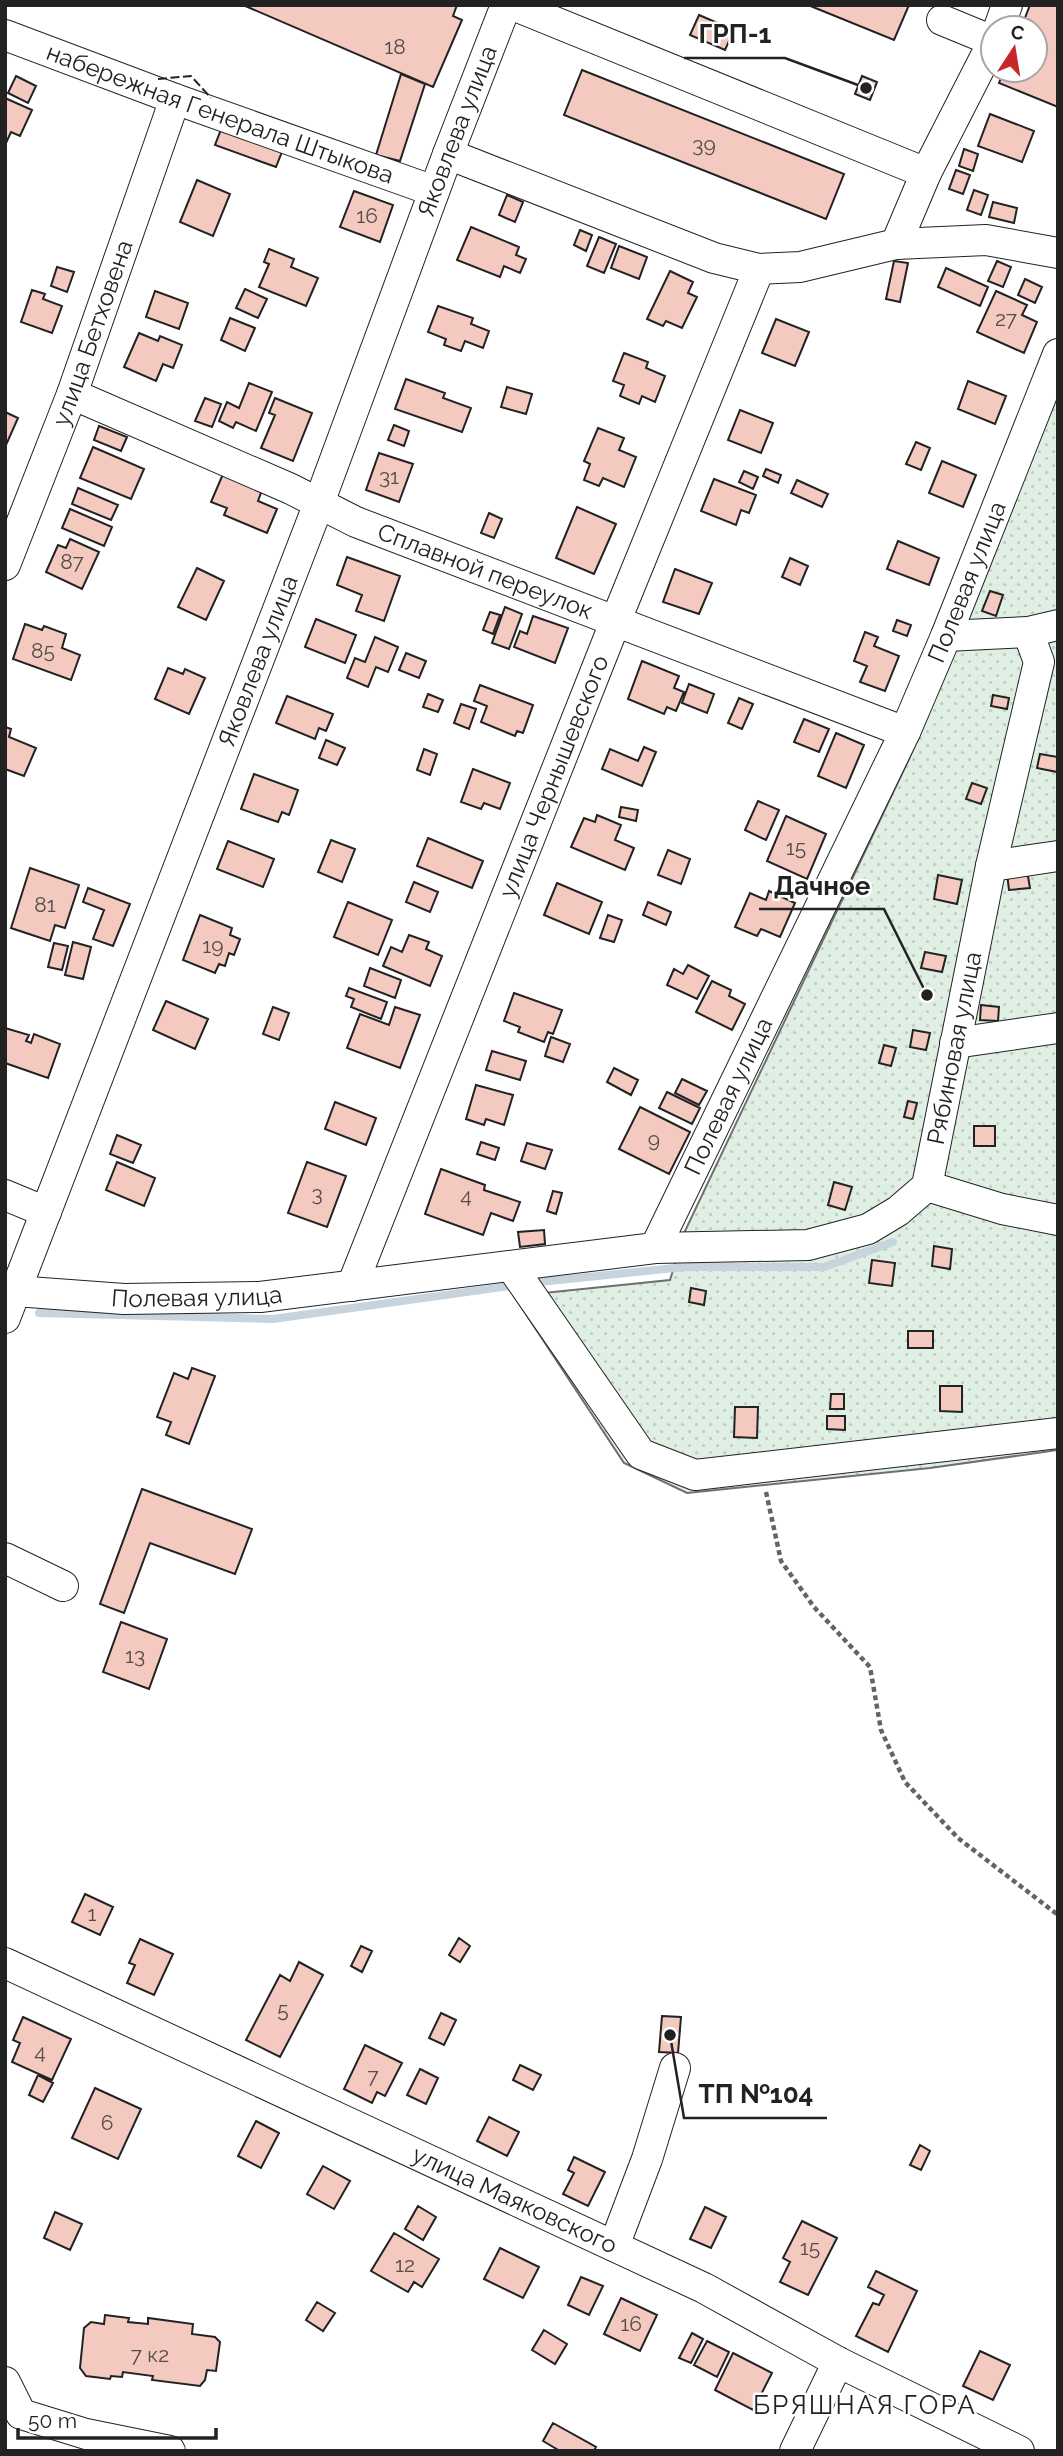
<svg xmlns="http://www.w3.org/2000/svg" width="1063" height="2456" font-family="Raleway,sans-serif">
	<defs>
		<pattern id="garden-dots" width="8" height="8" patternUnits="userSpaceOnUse" patternTransform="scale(1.75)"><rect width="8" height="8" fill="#e0efe3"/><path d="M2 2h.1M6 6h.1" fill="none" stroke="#c0cdc2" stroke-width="1.8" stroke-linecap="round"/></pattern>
	</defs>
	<rect width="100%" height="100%" fill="#fff"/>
	<path fill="url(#garden-dots)" stroke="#6f6f6f" stroke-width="2" d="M1058 401V1450L930 1468 687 1493 624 1463 514 1296 670 1280 685 1231 909 759 1054 402Z"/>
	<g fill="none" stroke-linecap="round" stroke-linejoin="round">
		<path stroke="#c7d3dd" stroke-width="8" d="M530 1283 684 1267H824L893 1242
			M39 1313 273 1319 517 1285"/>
	</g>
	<path fill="#f3c9c0" stroke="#222" stroke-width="2" d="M243 5H457L453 16 462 20 433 87Z
		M808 5H909L894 40Z
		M1030 5H1058V107L999 83 1004 70H1035V28H1021Z
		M699 15 734 30 725 50 690 35Z
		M582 70 844 174 826 219 564 115Z
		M401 74 425 84 400 161 376 155Z
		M16 76 36 86 28 103 8 93Z
		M862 76 877 82 870 100 855 94Z
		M5 98 32 110 20 136 11 132 6 143Z
		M990 114 1034 131 1022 162 978 146Z
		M222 127 283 149 276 167 215 145Z
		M964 149 978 154 973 171 959 166Z
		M956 170 970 175 963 194 949 189Z
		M197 180 230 194 213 236 180 222Z
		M974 190 988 195 981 215 967 210Z
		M354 191 393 205 380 242 340 227Z
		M507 195 523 202 515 222 499 215Z
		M993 202 1017 208 1014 223 989 217Z
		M471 227 519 247 516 255 526 259 520 273 504 266 500 277 457 260Z
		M580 230 592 235 586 251 574 245Z
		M599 237 616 244 604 273 587 266Z
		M619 246 647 257 639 279 611 268Z
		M269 249 294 259 291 267 318 278 306 306 259 287 269 264 264 262Z
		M894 261 908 263 900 302 886 299Z
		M997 261 1011 267 1003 287 988 281Z
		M57 267 74 272 67 292 51 286Z
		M946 268 988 287 980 306 938 287Z
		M670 271 693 282 688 293 697 297 682 328 666 321 663 326 647 319Z
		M1025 279 1042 287 1035 303 1018 295Z
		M245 289 267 299 258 318 236 308Z
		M32 290 45 294 43 299 62 306 52 333 21 322Z
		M155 291 188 303 179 329 146 317Z
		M996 291 1027 305 1022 315 1037 322 1024 353 977 332Z
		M438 306 473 318 471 324 489 331 483 348 465 341 461 351 444 345 446 339 428 332Z
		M230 318 255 328 245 351 221 340Z
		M776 319 809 332 795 366 762 353Z
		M139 333 158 341 160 336 182 345 173 368 163 364 156 381 124 367Z
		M624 353 648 362 646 368 665 376 655 402 642 396 639 404 620 396 624 385 613 381Z
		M406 379 445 393 443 398 471 408 462 432 395 409Z
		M968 381 1006 396 995 424 958 409Z
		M249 383 272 392 256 431 236 422 233 428 219 421 227 402 239 408Z
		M507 387 532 394 526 414 501 407Z
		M205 398 221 404 212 427 195 421Z
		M275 398 312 413 293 461 261 448 275 415 269 413Z
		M740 410 773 423 761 453 728 440Z
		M5 412 18 418 6 445 5 444Z
		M394 425 409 431 404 446 388 440Z
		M99 426 127 437 121 451 94 440Z
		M598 428 624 438 619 450 636 457 624 487 603 478 599 486 584 480 590 464 584 461Z
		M916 442 930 448 921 470 906 464Z
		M93 447 144 469 131 499 80 478Z
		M379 453 413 464 399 502 366 490Z
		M942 461 976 475 963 507 929 493Z
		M766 469 781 475 778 483 763 476Z
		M744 471 758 477 753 489 739 482Z
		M223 474 262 490 258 501 277 509 267 533 224 515 227 508 211 502Z
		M714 479 756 495 749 513 741 510 736 525 701 511Z
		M797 480 828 494 822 507 791 493Z
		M78 488 118 505 111 520 72 504Z
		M577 507 616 524 594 574 556 558Z
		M70 509 112 527 104 546 62 528Z
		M489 513 502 519 494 538 481 533Z
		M70 539 99 552 82 589 46 572 58 545 66 548Z
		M898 541 939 558 929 585 887 569Z
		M347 557 400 576 384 621 356 611 362 595 337 585Z
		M790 558 808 566 800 585 782 577Z
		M197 568 224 581 206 620 178 607Z
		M675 569 712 583 699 614 663 602Z
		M990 591 1003 595 996 616 982 611Z
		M505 607 522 614 509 649 492 643Z
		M490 612 500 615 493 634 483 630Z
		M533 616 568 628 555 663 514 647 520 631 527 634Z
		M316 619 356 635 345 663 305 647Z
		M897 620 911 625 907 636 893 631Z
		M25 624 42 630 44 626 66 634 62 648 80 655 71 680 13 659Z
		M865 632 878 637 874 646 899 656 885 691 860 682 867 666 854 661Z
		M375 637 398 647 388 672 376 667 368 687 347 678 355 658 365 662Z
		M406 653 426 661 419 678 399 670Z
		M642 661 679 676 674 688 684 692 676 711 667 707 664 714 628 699Z
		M168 668 183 674 185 669 205 678 189 714 155 699Z
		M689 684 714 694 707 713 682 703Z
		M480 685 533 705 523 733 517 731 515 736 481 722 487 706 474 701Z
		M428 694 443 700 438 712 423 707Z
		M993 695 1009 698 1007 709 991 706Z
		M287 696 333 714 326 731 319 728 315 739 276 723Z
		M739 698 753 704 742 729 728 723Z
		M461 704 476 709 469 729 454 723Z
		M804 719 829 729 819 752 794 742Z
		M5 727 11 729 9 737 36 748 24 776 5 769Z
		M836 733 864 745 846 788 818 776Z
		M326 740 345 748 337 765 319 758Z
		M644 747 656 752 642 786 602 769 610 749 638 761Z
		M424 749 437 754 430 775 417 770Z
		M1040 754 1058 757 1057 772 1037 768Z
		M473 769 510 783 500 809 484 803 481 809 461 802Z
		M254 774 298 790 289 815 282 812 278 822 241 809Z
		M972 783 987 788 981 804 966 799Z
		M758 801 779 810 766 840 745 830Z
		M621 807 638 810 636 821 619 817Z
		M597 815 621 825 615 840 634 848 625 870 571 847 584 818 595 822Z
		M786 816 826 834 807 879 767 861Z
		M428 838 483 861 472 888 417 866Z
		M331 840 355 849 342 882 318 872Z
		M228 841 274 859 263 887 217 869Z
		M668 850 690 859 681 884 658 875Z
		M30 868 79 885 65 928 55 925 50 941 11 928Z
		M1027 870 1030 888 1009 890 1007 873Z
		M938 875 962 880 957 904 934 899Z
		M414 882 438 892 430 912 406 902Z
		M557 883 602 902 589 934 544 915Z
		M88 888 130 904 113 946 93 939 104 910 83 902Z
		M769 891 795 903 780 937 761 929 757 936 735 927 750 893 766 900Z
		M348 902 392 920 378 955 334 937Z
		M648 902 671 912 666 925 643 915Z
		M200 915 232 928 230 935 240 939 234 955 229 953 225 966 219 964 215 973 183 960Z
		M608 915 622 920 614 942 600 938Z
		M409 935 429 942 426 949 442 956 430 986 383 966 391 947 402 952Z
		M73 942 91 947 83 979 65 975Z
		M54 943 68 946 62 970 48 967Z
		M925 952 946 956 942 972 921 968Z
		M688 965 709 976 697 999 667 985 674 969 683 974Z
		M370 968 401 980 395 998 364 986Z
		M712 981 731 990 729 996 745 1004 732 1030 696 1012Z
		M349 988 387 1002 381 1019 351 1007 354 999 346 996Z
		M514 993 562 1010 553 1034 548 1032 544 1042 518 1032 520 1027 504 1021Z
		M166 1001 208 1019 195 1049 153 1030Z
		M981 1005 999 1007 998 1021 980 1020Z
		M273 1007 289 1013 279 1040 263 1034Z
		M395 1007 420 1015 400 1068 347 1048 360 1014 389 1025Z
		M5 1028 29 1035 26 1041 31 1043 34 1034 60 1044 48 1078 5 1063Z
		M913 1030 930 1033 926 1050 910 1047Z
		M551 1037 570 1044 563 1062 545 1056Z
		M884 1045 896 1048 891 1066 879 1063Z
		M492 1051 526 1061 520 1080 486 1070Z
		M614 1068 638 1080 631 1095 607 1082Z
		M682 1079 707 1091 699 1105 675 1093Z
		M476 1085 513 1095 504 1125 486 1119 484 1125 466 1119Z
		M667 1092 700 1108 692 1124 659 1108Z
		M908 1101 917 1103 913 1119 904 1117Z
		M335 1102 376 1118 366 1145 325 1129Z
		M640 1107 690 1132 669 1174 619 1149Z
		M974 1126H995V1146H974Z
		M117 1135 141 1145 133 1163 110 1154Z
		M481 1142 499 1148 495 1160 477 1154Z
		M527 1143 552 1150 545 1169 521 1161Z
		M117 1162 155 1178 144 1206 106 1190Z
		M307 1162 346 1176 327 1227 288 1213Z
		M441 1169 485 1185 484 1190 520 1202 513 1221 491 1213 483 1235 425 1214Z
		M834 1182 852 1187 845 1210 828 1205Z
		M553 1191 562 1193 556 1214 547 1211Z
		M544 1230 545 1244 520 1247 518 1232Z
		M934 1246 952 1249 950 1269 932 1266Z
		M872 1260 895 1263 892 1286 869 1283Z
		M691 1288 706 1291 704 1305 689 1302Z
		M908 1331H933V1348H908Z
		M192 1368 215 1376 189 1444 166 1435 171 1422 157 1417 174 1373 188 1379Z
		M940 1386H962V1412L940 1411Z
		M831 1394H844V1409H830Z
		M735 1407H758L757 1438 734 1437Z
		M827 1416H845V1430L827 1429Z
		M142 1489 252 1529 235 1574 150 1543 124 1613 100 1604Z
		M121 1622 167 1639 149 1689 103 1672Z
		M85 1894 113 1907 100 1935 72 1922Z
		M459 1938 470 1946 460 1962 449 1955Z
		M140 1939 173 1954 154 1995 127 1983 135 1965 129 1963Z
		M361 1946 372 1951 362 1972 351 1966Z
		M299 1962 323 1975 280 2057 246 2040 280 1975 290 1981Z
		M441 2013 456 2020 444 2045 429 2038Z
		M662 2016 681 2017 678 2053 659 2052Z
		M23 2017 71 2039 52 2080 12 2062 20 2043 13 2040Z
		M365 2045 402 2063 385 2096 377 2092 372 2103 344 2089Z
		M520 2065 541 2075 533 2090 513 2080Z
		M420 2069 438 2078 426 2104 407 2095Z
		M38 2075 53 2083 43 2102 29 2095Z
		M95 2088 141 2109 118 2159 72 2138Z
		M489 2117 519 2132 507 2156 477 2141Z
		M256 2121 279 2133 261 2168 238 2156Z
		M920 2145 930 2151 921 2170 910 2165Z
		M574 2157 605 2172 588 2206 563 2194 574 2173 568 2170Z
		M323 2166 350 2181 334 2209 307 2194Z
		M418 2206 436 2217 423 2240 405 2229Z
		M705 2207 726 2217 711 2248 690 2239Z
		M55 2212 82 2224 70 2250 44 2238Z
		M802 2221 837 2238 808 2295 780 2282 790 2262 783 2258Z
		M394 2233 439 2259 422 2287 414 2282 408 2292 371 2271Z
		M500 2248 539 2267 523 2298 484 2279Z
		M876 2271 917 2291 888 2352 856 2336 873 2303 879 2305 884 2295 868 2287Z
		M581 2277 603 2286 589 2315 568 2305Z
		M621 2298 657 2315 640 2351 604 2334Z
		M317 2302 335 2313 323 2331 306 2320Z
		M105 2315 129 2318 128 2322 148 2324V2318L193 2324 192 2334 215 2337 220 2342 216 2371 207 2370 205 2380 200 2386 152 2380 153 2376 123 2372 122 2377 111 2376 110 2379 86 2376 80 2368 84 2328 91 2322 104 2324Z
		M544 2330 567 2344 555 2364 532 2350Z
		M692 2333 703 2339 691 2363 679 2358Z
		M707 2341 729 2352 717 2377 694 2365Z
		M980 2351 1010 2365 993 2400 963 2386Z
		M733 2353 772 2373 753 2410 715 2390Z
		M553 2423 596 2447 594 2451H560L543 2441Z"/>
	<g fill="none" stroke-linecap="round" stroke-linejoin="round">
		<defs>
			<g id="minor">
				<path d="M513 5 926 173"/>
				<path d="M942 20 993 41"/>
				<path d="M999 28 1007 5"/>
				<path id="s1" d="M5 35 175 99 434 191"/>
				<path d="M448 154 714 258 759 269 800 267 896 244 986 240 1058 253"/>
				<path d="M896 244 926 173 993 42"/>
				<path id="s2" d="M72 394 291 489 356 522 905 732"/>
				<path id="s3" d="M5 565 72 394 175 99"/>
				<path d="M946 636 1028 632 1058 625"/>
				<path d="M991 866 1058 856"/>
				<path d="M955 1043 1058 1028"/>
				<path d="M927 1186 1002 1209 1058 1220"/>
				<path d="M5 1195 46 1212"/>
				<path id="s4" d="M655 1248 808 1245 868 1229 898 1211 927 1186 991 866 1039 662 1028 632"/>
				<path d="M511 1266 641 1454 695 1475 1058 1433"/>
				<path id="s5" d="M352 1286 616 620 759 269"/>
				<path id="s6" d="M15 1291 124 1299 260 1297 655 1248 905 732 946 636 1058 354"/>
				<path id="s7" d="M5 1318 319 503 448 154 506 5"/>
				<path d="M5 1558 63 1586"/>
				<path id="s8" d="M5 1963 704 2288 838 2362 1019 2451"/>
				<path d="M614 2246 647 2159 675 2068"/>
				<path d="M5 2382 21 2414 86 2434 170 2451"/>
				<path d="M795 2451 838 2362"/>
			</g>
		</defs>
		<use href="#minor" stroke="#222" stroke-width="32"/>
		<path stroke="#646464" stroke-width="4.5" stroke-dasharray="5 3.5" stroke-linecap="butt" d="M766 1492 781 1561 814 1607 870 1667 881 1730 905 1782 958 1838 1058 1915"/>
		<use href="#minor" stroke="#fff" stroke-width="30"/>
		<path stroke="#222" stroke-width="2" stroke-dasharray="9 3.5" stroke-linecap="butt" d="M158 79 191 76 211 98"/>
	</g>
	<g text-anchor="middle" stroke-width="5" stroke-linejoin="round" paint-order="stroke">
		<g font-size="21" fill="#564c4a">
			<text x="395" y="54">18</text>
			<text x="704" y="152">39</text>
			<text x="367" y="223">16</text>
			<text x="1006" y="326">27</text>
			<text x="389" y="484">31</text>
			<text x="72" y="569">87</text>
			<text x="43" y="658">85</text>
			<text x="796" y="855">15</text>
			<text x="45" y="912">81</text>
			<text x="213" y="953">19</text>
			<text x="654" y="1147">9</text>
			<text x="317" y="1201">3</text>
			<text x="466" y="1203">4</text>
			<text x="135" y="1663">13</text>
			<text x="92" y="1921">1</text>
			<text x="283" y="2017">5</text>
			<text x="40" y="2059">4</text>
			<text x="373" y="2083">7</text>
			<text x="107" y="2130">6</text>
			<text x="810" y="2255">15</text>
			<text x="405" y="2272">12</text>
			<text x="631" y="2331">16</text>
			<text x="150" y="2362">7 к2</text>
		</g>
		<g font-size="24" fill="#222" stroke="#fff">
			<text dy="8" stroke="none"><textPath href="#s1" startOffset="229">набережная Генерала Штыкова</textPath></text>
			<text dy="8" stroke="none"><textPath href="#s7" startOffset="1270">Яковлева улица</textPath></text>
			<text dy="8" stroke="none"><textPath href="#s3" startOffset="248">улица Бетховена</textPath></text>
			<text dy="8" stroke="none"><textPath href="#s2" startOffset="450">Сплавной переулок</textPath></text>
			<text dy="8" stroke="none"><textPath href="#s6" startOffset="1379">Полевая улица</textPath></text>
			<text dy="8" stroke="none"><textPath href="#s7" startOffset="704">Яковлева улица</textPath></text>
			<text dy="8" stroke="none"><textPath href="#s5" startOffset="548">улица Чернышевского</textPath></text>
			<text dy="8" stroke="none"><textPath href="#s4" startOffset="429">Рябиновая улица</textPath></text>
			<text dy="8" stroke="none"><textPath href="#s6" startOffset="812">Полевая улица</textPath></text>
			<text dy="8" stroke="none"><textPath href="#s6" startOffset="182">Полевая улица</textPath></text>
			<text dy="8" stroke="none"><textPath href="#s8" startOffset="562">улица Маяковского</textPath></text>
		</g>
		<g font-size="26" letter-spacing="2" fill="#222" stroke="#fff">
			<text x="865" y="2414">БРЯШНАЯ ГОРА</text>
		</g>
	</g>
	<path fill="none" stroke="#222" stroke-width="2.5" d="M866 88L785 58H684M927 995L884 909H759M670 2035L684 2118H827"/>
	<g fill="#222" stroke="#fff" stroke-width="2.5">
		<circle cx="866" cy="88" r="7"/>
		<circle cx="927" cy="995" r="7"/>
		<circle cx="670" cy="2035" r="7"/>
	</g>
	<g font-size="26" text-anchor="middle" font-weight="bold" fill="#222" stroke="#fff" stroke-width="5" stroke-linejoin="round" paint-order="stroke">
		<text x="735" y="43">ГРП-1</text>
		<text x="822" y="895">Дачное</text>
		<text x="756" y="2103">ТП №104</text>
	</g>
	<rect width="1063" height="2456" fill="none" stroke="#222222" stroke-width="14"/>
	<g transform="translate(1014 49) rotate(12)"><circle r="33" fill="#ffffff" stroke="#a7a7a7" stroke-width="2"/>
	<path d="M0-5L12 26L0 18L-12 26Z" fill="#c62828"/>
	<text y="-10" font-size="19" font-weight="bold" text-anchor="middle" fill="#222222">С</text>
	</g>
	<path d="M18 2428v10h198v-10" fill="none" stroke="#222222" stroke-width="3.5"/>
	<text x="28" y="2428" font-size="21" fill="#222222" stroke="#ffffff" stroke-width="5" paint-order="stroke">50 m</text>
</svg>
